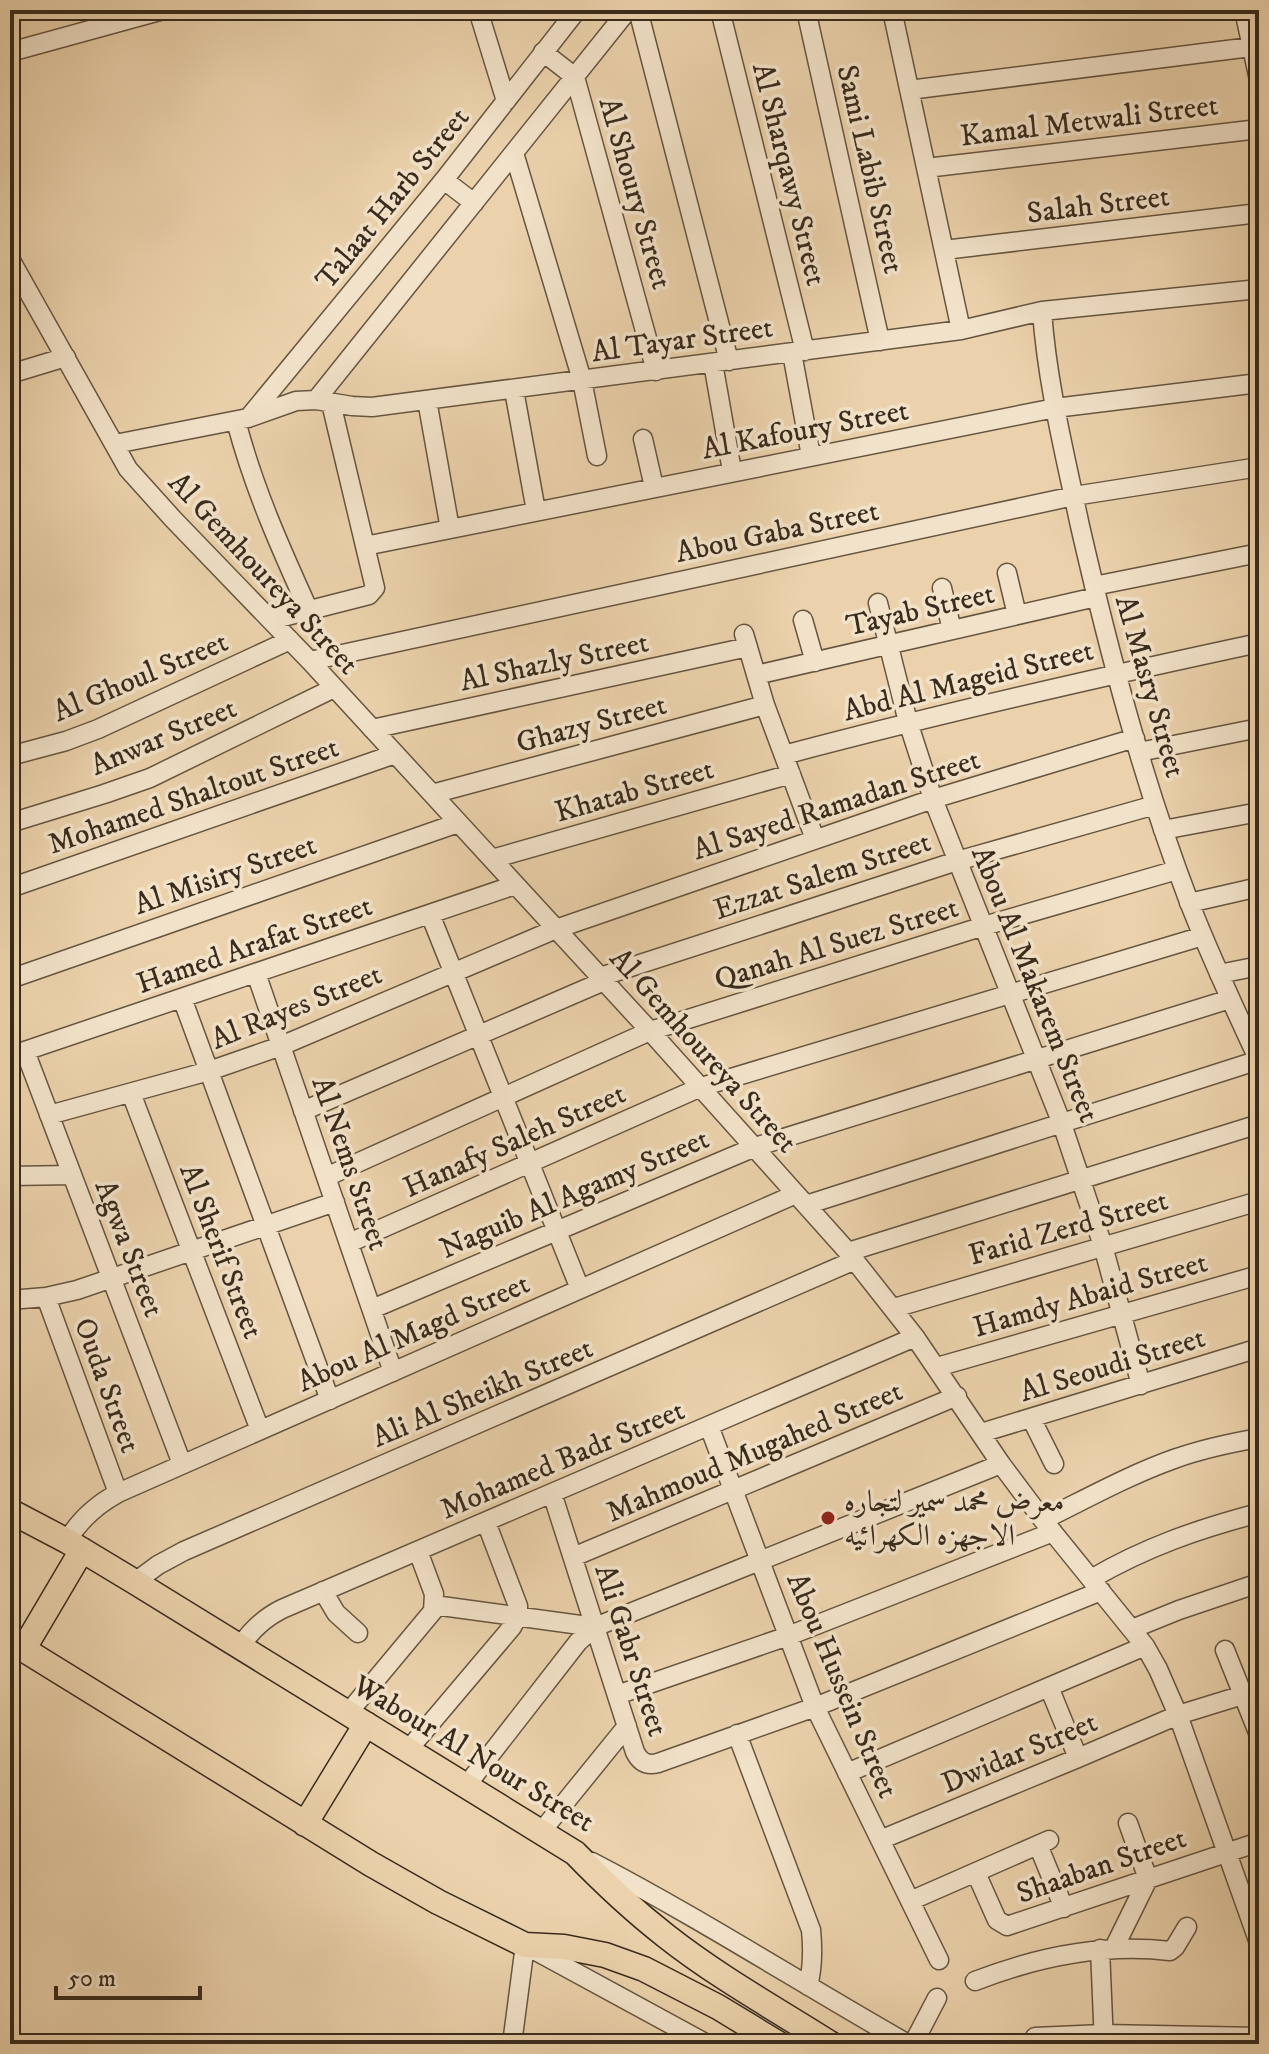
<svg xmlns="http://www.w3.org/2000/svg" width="1269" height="2054" font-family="'IM FELL DW Pica',Amiri,serif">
	<rect width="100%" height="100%" fill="#ebd2ac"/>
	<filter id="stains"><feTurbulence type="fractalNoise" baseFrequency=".0025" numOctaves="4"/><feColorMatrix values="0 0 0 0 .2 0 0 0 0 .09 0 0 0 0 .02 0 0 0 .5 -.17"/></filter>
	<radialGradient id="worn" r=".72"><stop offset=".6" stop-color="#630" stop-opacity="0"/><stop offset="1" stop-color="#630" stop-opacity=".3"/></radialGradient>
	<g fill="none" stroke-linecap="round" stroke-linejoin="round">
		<defs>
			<path id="minor" d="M478 10 506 101
				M638 10 729 361
				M720 10 805 351
				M806 10 880 341
				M892 10 961 330
				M1244 10 1259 80
				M10 52 163 10
				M543 52 575 77 656 371
				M909 90 1259 46
				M514 153 582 380 597 456
				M926 168 1259 129
				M444 180 474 203
				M944 250 1259 213
				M10 259 128 469 173 519 310 661 650 1031 848 1252 915 1337 1001 1464 1043 1520 1145 1646 1158 1669 1178 1715 1259 1943
				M1042 311C1047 383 1065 455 1080 526 1109 652 1142 778 1188 899 1209 954 1234 1007 1259 1061
				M792 353 811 456
				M713 363 732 471
				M10 374 66 357
				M514 390 536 511
				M316 400 628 10
				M427 400 450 529
				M250 416 444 180 577 10
				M236 421C254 489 280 547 309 611
				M643 439 654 487
				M115 444 248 418 296 401 316 400 352 406 372 407 961 330 1042 311 1259 289
				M365 546 1055 408 1259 383
				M1007 573 1017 615
				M1094 586 1259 553
				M942 588 952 630
				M878 603 908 722 933 799 1062 1124 1103 1246 1141 1385
				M271 620 369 595 375 588 331 403
				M803 620 815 662
				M744 634 765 705 815 839
				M310 661 1074 496 1259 467
				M756 675 1096 597
				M372 729 748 647
				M1139 752 1259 728
				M784 755C942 713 1100 677 1259 643
				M10 756 66 741 98 729 290 640
				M432 794 765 705
				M10 823 104 794 150 778 334 688
				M1163 830 1259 812
				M492 859 791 774
				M10 888 395 754
				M1189 903 1259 887
				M430 914 580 1289
				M256 973 393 1372
				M1219 974 1259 966
				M600 977 957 861 1155 805
				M10 979 458 823
				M182 998 330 1400
				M25 1051 182 1464
				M10 1056 515 885
				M131 1093 260 1430
				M303 1111 604 981
				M49 1115 209 1071 281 1046 556 929 933 799 1135 738
				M10 1176 72 1175
				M326 1177 650 1031 984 926 1177 870
				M806 1205 1259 1060
				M349 1243 701 1087 1203 936
				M848 1252 1259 1124
				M46 1297 118 1493
				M10 1300 46 1297 77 1290 335 1202
				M894 1308 1259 1201
				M372 1309 755 1147 1230 999
				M937 1367 1259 1275
				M1031 1418 1054 1464
				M709 1426 815 1707 939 1960
				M981 1433 1259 1348
				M552 1493 635 1752C640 1762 647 1766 658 1763L815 1707 1101 1591
				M1043 1520C1086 1499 1129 1475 1174 1459 1202 1449 1230 1443 1259 1438
				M67 1541C80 1519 96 1505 118 1493L796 1194
				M573 1557 957 1396
				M1091 1579C1146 1547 1198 1529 1259 1513
				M135 1582 158 1565 184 1551 855 1260
				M323 1591 336 1613 358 1633
				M434 1605 595 1627
				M1132 1629 1179 1610 1259 1583
				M240 1647C251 1630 264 1618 282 1609L915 1337
				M1225 1650 1259 1735
				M1049 1687 1078 1758
				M617 1695 788 1636 1053 1532
				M348 1713 433 1611 434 1594 418 1551
				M737 1734 811 1930C813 1950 813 1967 808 1986
				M408 1750 512 1627 518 1616V1606L486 1522
				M847 1773 1145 1646
				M466 1786 578 1642 595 1627 1001 1464
				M541 1832 627 1726
				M880 1840 1078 1758 1178 1715 1259 1690
				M1038 1845 1064 1908
				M592 1862C700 1918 802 1984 908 2044
				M976 1873 997 1920 1007 1926 1259 1842
				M910 1901 1049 1840
				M1114 1948 1148 1879 1128 1823
				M1100 1949 1104 2044
				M975 1981C1037 1957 1102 1943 1170 1951L1175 1947 1187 1927
				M1035 2037 1103 2034 1259 2037
				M512 2044 525 1945 707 2044
				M913 2044 937 1998"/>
			<path id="major" d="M10 1511 67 1541 135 1582 575 1853C604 1883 634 1911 666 1936 718 1977 776 2009 831 2044
				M10 1641 371 1864 438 1902 525 1945 564 1947 605 1955 644 1969 718 2007 779 2044
				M23 1650 82 1550
				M305 1824 366 1724"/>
		</defs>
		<use href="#minor" stroke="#665541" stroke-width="21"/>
		<use href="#major" stroke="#392b1d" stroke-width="27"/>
		<use href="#minor" stroke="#f2e2c9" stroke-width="18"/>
		<use href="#major" stroke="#ebd2ac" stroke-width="24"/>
	</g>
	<circle fill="#8f2418" stroke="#f2e2c9" stroke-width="3" cx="828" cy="1518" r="8"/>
	<g text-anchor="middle" stroke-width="7" stroke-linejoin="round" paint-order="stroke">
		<g font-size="30" fill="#392b1d" stroke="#f2e2c9">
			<text transform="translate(1089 120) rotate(-7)" y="10">Kamal Metwali Street</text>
			<text transform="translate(871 169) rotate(77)" y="10">Sami Labib Street</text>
			<text transform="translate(790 174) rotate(76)" y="10">Al Sharqawy Street</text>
			<text transform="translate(636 193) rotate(74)" y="10">Al Shoury Street</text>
			<text transform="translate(392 198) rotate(-51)" y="10">Talaat Harb Street</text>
			<text transform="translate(1098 204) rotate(-7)" y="10">Salah Street</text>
			<text transform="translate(682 339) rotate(-8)" y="10">Al Tayar Street</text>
			<text transform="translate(805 429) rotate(-11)" y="10">Al Kafoury Street</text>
			<text transform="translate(777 531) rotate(-12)" y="10">Abou Gaba Street</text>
			<text transform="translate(264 573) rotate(47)" y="10">Al Gemhoureya Street</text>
			<text transform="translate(920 609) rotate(-13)" y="10">Tayab Street</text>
			<text transform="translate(554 661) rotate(-12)" y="10">Al Shazly Street</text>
			<text transform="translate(140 676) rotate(-23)" y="10">Al Ghoul Street</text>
			<text transform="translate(968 680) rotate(-14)" y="10">Abd Al Mageid Street</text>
			<text transform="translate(1151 686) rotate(74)" y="10">Al Masry Street</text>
			<text transform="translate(591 723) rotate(-15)" y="10">Ghazy Street</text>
			<text transform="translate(163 736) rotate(-23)" y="10">Anwar Street</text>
			<text transform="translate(634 790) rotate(-16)" y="10">Khatab Street</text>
			<text transform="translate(193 795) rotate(-19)" y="10">Mohamed Shaltout Street</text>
			<text transform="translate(836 804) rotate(-18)" y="10">Al Sayed Ramadan Street</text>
			<text transform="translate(225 874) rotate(-19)" y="10">Al Misiry Street</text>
			<text transform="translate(822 875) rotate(-18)" y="10">Ezzat Salem Street</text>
			<text transform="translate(836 943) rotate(-17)" y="10">Qanah Al Suez Street</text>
			<text transform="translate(254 944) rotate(-19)" y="10">Hamed Arafat Street</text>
			<text transform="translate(1036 984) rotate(68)" y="10">Abou Al Makarem Street</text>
			<text transform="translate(296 1006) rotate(-22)" y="10">Al Rayes Street</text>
			<text transform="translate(704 1050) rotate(48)" y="10">Al Gemhoureya Street</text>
			<text transform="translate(514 1140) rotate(-24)" y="10">Hanafy Saleh Street</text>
			<text transform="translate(351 1163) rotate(71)" y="10">Al Nems Street</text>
			<text transform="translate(574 1193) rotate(-23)" y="10">Naguib Al Agamy Street</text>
			<text transform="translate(1068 1227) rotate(-16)" y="10">Farid Zerd Street</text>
			<text transform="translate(130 1248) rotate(69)" y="10">Agwa Street</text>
			<text transform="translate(222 1251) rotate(69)" y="10">Al Sherif Street</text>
			<text transform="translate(1090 1294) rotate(-16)" y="10">Hamdy Abaid Street</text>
			<text transform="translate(413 1332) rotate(-24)" y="10">Abou Al Magd Street</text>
			<text transform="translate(1112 1364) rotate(-17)" y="10">Al Seoudi Street</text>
			<text transform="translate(108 1385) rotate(70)" y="10">Ouda Street</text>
			<text transform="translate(482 1392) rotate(-23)" y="10">Ali Al Sheikh Street</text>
			<text transform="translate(754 1451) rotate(-23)" y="10">Mahmoud Mugahed Street</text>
			<text transform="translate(562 1459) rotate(-23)" y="10">Mohamed Badr Street</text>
			<text transform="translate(632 1650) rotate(72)" y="10">Ali Gabr Street</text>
			<text transform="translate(843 1685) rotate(67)" y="10">Abou Hussein Street</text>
			<text transform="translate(1019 1752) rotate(-23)" y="10">Dwidar Street</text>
			<text transform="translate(474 1753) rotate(31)" y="10">Wabour Al Nour Street</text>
			<text transform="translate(1101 1865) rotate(-19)" y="10">Shaaban Street</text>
		</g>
		<g font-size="30" fill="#392b1d" stroke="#f2e2c9" text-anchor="start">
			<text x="844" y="1511">معرض محمد سمير لتجاره<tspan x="844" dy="34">الاجهزه الكهرائيه</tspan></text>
		</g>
	</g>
	<rect width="1269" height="2054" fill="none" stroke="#ebd2ac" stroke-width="40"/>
	<rect x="12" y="12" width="1245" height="2030" fill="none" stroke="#392b1d" stroke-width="4"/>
	<rect x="20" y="20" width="1229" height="2014" fill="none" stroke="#392b1d" stroke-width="2"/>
	<path d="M56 1986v12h144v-12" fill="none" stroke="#392b1d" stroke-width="4"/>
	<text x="68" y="1986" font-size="24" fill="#392b1d" stroke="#f2e2c9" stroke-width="6" paint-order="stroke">50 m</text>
	<rect width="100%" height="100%" filter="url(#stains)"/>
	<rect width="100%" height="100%" fill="url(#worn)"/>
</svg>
